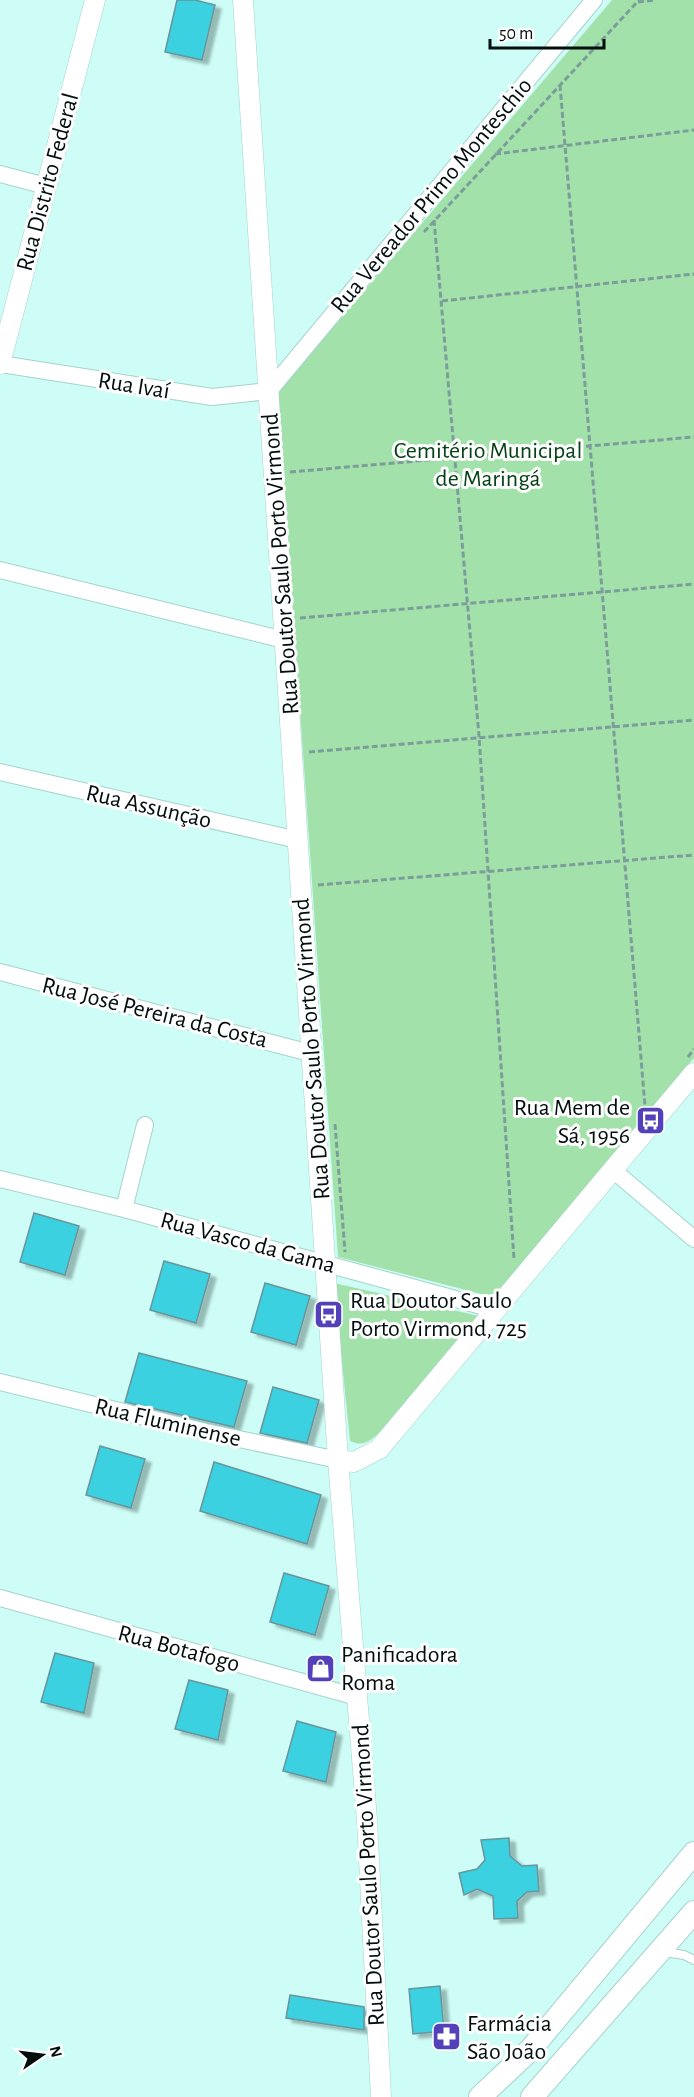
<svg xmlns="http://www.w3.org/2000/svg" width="694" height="2097" font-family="'Alegreya Sans',sans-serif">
	<defs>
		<filter id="shadow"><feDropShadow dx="6" dy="4" stdDeviation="1.5" flood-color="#0004"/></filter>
	</defs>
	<rect width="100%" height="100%" fill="#cdfdf6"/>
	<path fill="#a3e1aa" d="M612 0H694V1058L493 1297 338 1257 278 392Z
		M334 1283 479 1316 380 1432C370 1441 363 1447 350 1441Z"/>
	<path fill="#3bd1e1" stroke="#68959b" stroke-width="1.5" filter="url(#shadow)" d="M177 0H195L215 5 202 60 165 52Z
		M34 1213 79 1226 65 1275 20 1262Z
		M164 1261 210 1274 196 1323 150 1310Z
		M265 1283 310 1296 296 1345 251 1332Z
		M139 1353 247 1381 234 1427 125 1402Z
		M273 1387 319 1400 307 1443 260 1433Z
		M100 1446 145 1459 131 1508 86 1495Z
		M214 1462 321 1495 307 1544 200 1511Z
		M284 1573 329 1586 315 1635 270 1622Z
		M55 1653 94 1663 84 1713 41 1702Z
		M189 1680 228 1690 218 1740 175 1729Z
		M297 1721 336 1732 326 1782 283 1771Z
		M509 1838 510 1856 522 1866 537 1865 539 1891 527 1892 517 1901 518 1918 494 1919 493 1896 477 1889 464 1895 459 1873 477 1869 485 1860 481 1840Z
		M440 1986 444 2031 413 2034 409 1989Z
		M290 1995 364 2007V2030L286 2018Z"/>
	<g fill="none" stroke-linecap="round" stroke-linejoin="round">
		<defs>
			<path id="service" d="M664 1952 684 1955 694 1960"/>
			<path id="minor" d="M0 174 46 186
				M0 364 212 397 269 391 594 0
				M0 570 284 640
				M0 772 298 840
				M0 972 310 1053
				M613 1170 694 1239
				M0 1179 124 1209 496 1310
				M124 1209 145 1125
				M0 1382 206 1432 338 1460
				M0 1598 357 1697"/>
			<path id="tertiary" d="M243 0 338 1460 367 1820 381 2097
				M0 364 95 0
				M338 1460 354 1462 379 1449 694 1073"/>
			<path id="secondary" d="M480 2097 531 2049 694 1853
				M532 2097 694 1912"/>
		</defs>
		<use href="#service" stroke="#a4d3cd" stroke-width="10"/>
		<use href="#minor" stroke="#a4d3cd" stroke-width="18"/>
		<use href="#tertiary" stroke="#a4d3cd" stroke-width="21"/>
		<use href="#secondary" stroke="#a4d3cd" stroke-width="24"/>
		<path stroke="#7c9e9a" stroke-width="3" stroke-dasharray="6 3" stroke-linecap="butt" d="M638 2 656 0
			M560 85 645 1106
			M495 154 694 130
			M434 220 479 736 514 1259
			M424 232 639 0
			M442 301 694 274
			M290 472 694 437
			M300 618 694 584
			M309 752 694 720
			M318 885 694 855
			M688 1057 694 1049
			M335 1124 345 1252"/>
		<use href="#service" stroke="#fff" stroke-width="8"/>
		<use href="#minor" stroke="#fff" stroke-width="16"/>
		<use href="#tertiary" stroke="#fff" stroke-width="20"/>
		<use href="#secondary" stroke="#fff" stroke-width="22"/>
	</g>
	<defs>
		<symbol id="bus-square" viewBox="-11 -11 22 22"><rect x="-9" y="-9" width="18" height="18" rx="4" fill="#5241b8" stroke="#fefefe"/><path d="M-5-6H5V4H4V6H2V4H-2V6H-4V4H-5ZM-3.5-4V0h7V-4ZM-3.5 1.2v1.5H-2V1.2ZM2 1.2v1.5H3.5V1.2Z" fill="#fff"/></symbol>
		<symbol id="shop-square" viewBox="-11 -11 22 22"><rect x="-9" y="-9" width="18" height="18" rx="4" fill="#5241b8" stroke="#fefefe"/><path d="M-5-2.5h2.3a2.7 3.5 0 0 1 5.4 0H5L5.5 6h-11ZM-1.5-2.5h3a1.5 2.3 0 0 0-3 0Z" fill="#fff"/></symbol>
		<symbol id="pharmacy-square" viewBox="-11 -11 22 22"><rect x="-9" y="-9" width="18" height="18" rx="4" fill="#5241b8" stroke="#fefefe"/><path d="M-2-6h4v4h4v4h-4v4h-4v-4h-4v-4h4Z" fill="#fff"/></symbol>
	</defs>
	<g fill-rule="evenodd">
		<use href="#bus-square" x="634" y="1104" width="33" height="33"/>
		<use href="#bus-square" x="312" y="1298" width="33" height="33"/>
		<use href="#shop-square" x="304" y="1652" width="33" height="33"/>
		<use href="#pharmacy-square" x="430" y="2020" width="33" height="33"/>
	</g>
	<g text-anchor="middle" stroke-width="6" stroke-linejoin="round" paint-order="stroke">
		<g font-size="24" fill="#010e0d" stroke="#fefefe">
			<text transform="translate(47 182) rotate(-75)" y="8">Rua Distrito Federal</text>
			<text transform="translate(431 195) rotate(-50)" y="8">Rua Vereador Primo Monteschio</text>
			<text transform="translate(134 385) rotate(9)" y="8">Rua Ivaí</text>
			<text transform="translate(280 564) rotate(-94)" y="8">Rua Doutor Saulo Porto Virmond</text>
			<text transform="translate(149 806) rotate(13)" y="8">Rua Assunção</text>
			<text transform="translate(155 1012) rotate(14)" y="8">Rua José Pereira da Costa</text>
			<text transform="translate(311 1049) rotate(-94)" y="8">Rua Doutor Saulo Porto Virmond</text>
			<text transform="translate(248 1242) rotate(15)" y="8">Rua Vasco da Gama</text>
			<text transform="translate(168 1422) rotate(13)" y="8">Rua Fluminense</text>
			<text transform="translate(179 1648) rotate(15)" y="8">Rua Botafogo</text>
			<text transform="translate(368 1875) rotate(-93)" y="8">Rua Doutor Saulo Porto Virmond</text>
		</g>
		<g font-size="24" fill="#064217" stroke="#fefefe">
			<text x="488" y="458">Cemitério Municipal<tspan x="488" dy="28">de Maringá</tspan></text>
		</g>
		<g font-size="24" fill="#010e0d" stroke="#fefefe" text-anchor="start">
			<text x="630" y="1115" text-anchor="end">Rua Mem de<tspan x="630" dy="28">Sá, 1956</tspan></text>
			<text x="350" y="1308">Rua Doutor Saulo<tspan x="350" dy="28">Porto Virmond, 725</tspan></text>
			<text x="341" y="1662">Panificadora<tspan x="341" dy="28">Roma</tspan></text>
			<text x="467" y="2031">Farmácia<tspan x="467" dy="28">São João</tspan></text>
		</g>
	</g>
	<g transform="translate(42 2055) rotate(76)" stroke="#fefefe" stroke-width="4.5" paint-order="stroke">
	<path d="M0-4.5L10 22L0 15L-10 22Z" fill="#010e0d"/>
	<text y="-9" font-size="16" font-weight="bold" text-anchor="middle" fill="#010e0d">N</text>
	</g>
	<path d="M490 39v9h114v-9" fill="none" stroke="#010e0d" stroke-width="3"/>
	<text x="499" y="39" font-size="18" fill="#010e0d" stroke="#fefefe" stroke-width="4.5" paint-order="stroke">50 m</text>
</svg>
